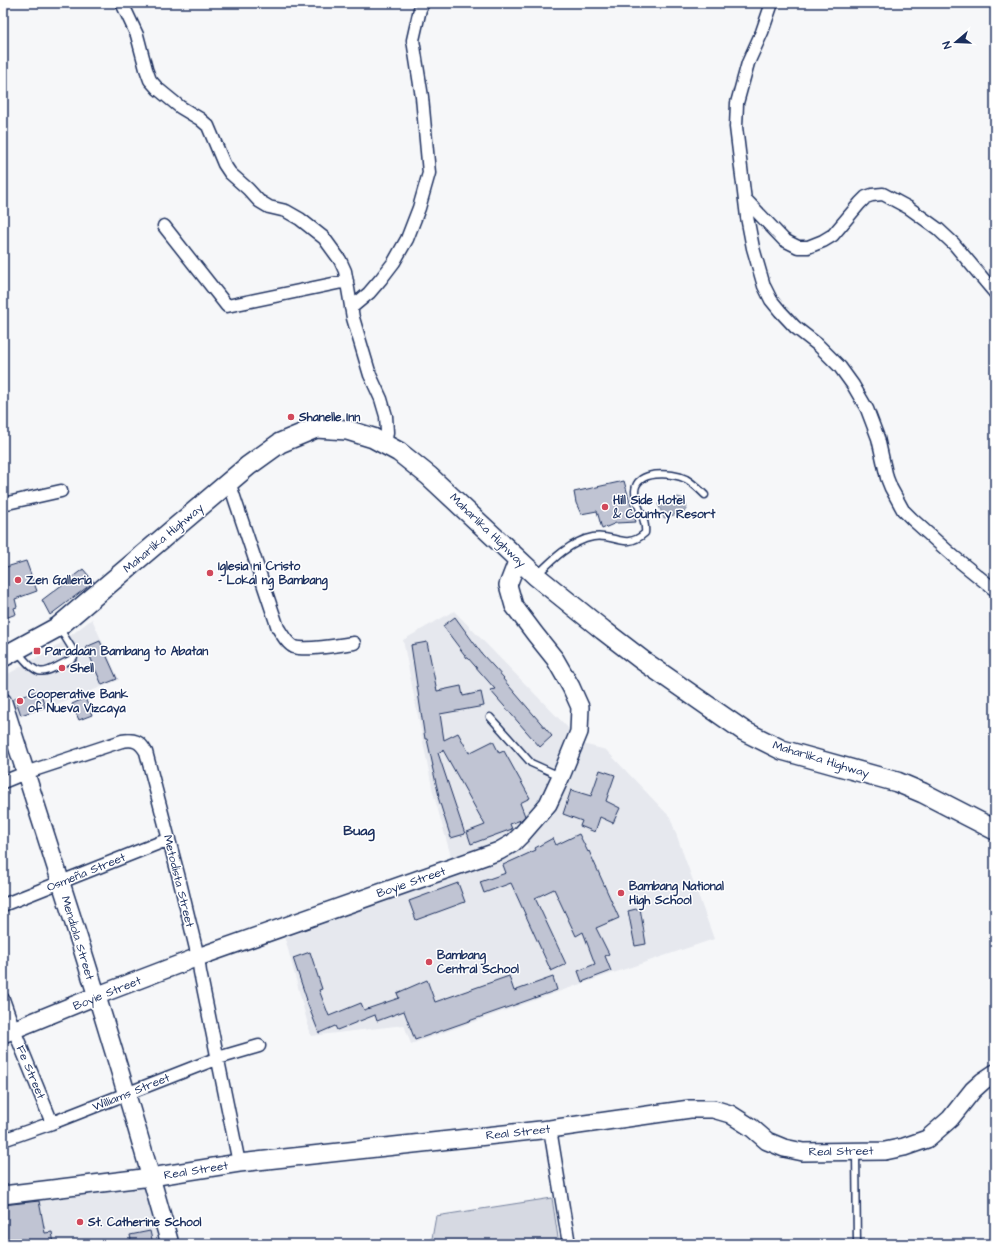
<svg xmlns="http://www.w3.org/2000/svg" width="998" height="1247" font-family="'Architects Daughter',sans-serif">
	<rect width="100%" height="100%" fill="#f6f7f9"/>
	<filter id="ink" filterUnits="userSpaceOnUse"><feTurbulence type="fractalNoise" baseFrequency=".025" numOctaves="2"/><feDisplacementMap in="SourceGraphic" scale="8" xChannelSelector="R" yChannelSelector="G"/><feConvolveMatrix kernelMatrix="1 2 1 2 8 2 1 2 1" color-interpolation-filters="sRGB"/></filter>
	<g filter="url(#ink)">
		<path fill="#e6e8ee" d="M454 611 573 733 542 798 520 829 452 860 433 792 403 640Z
			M92 619 119 680 55 705 16 718 3 677 57 646Z
			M583 744 606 750 670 817 714 939 575 986 411 1044 404 1025 311 1036 285 938 528 848 525 841 550 816 569 779Z
			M146 1185 162 1244H3V1201Z"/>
		<path fill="#d6d9e2" stroke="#7884a0" d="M552 1198 559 1244H431L436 1216Z"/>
		<path fill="#a9b0c1" stroke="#707c99" d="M678 497 684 499 687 508 684 512 664 518 658 504Z"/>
		<path fill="#c0c4d3" stroke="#1b2f5e" d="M624 481 636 522 616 523 602 529 597 511 581 514 576 503 574 492Z
			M26 561 37 591 15 599 17 607 14 608 16 614 3 619V568Z
			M83 569 94 582 50 615 42 600Z
			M455 617 482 654 504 678 503 679 552 736 540 747 490 690 495 689 468 658H467L443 626Z
			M100 641 117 679 102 685 86 647Z
			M427 642 437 691 461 686 463 696 481 692 484 706 440 714 444 740 458 733 469 753 493 741 499 753 504 751 530 798 520 803 525 816 521 820 510 824 512 829 471 844 467 832 485 825 443 750 438 753 465 834 451 838 438 797 439 796 432 766H433L427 739H425L411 645Z
			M40 690 45 707 21 715 15 698Z
			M85 698 92 715 79 720 72 704Z
			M600 770 615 775 606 801 620 808 613 823 600 817 595 832 580 826 582 821 563 814 571 790 591 796Z
			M579 834 588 852 589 851 619 918 596 928 609 954 605 956 611 971 582 982 578 971 595 964 583 932 576 936 554 889 535 898 566 964 551 971 511 883 484 893 480 882 506 873 503 865 536 850 535 848 553 838 556 845Z
			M458 883 465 902 416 920 409 901Z
			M640 908 646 944 635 946 628 911Z
			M310 952 322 989 319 990 329 1016 361 1003 364 1010 399 998 397 993 427 980 435 1002 509 976 514 991 553 977 557 990 415 1040 404 1011 377 1021 375 1015 337 1030 335 1026 319 1033 306 1000H307L293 958Z
			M39 1201 45 1233 52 1232 54 1244H3V1205Z
			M150 1231 153 1244H132L130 1235Z"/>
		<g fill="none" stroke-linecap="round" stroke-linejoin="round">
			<defs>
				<path id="lane" d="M537 575C552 560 571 541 593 537 614 533 625 551 645 533 647 518 635 506 635 491 636 470 672 472 686 479 693 483 699 489 705 495
					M18 652C41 681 42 673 72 659L74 657 73 650 60 629
					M490 717 531 763 560 776
					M856 1153 857 1244"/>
				<path id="street" d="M122 3 137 35 146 69 150 80 158 89 180 107 200 119 208 126 224 164 230 173 248 189 259 201 269 207 286 211 300 219 324 238 340 260 345 271 353 318 370 375 381 399 386 416 387 432 385 445
					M772 3 762 32 748 63 737 103 736 127 747 217 753 248 764 286 771 300 780 311 795 327 818 345 840 367 853 385 867 409 878 438 887 478 891 488 903 510 912 519 953 556 995 590
					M746 200 784 240 798 247H808L823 241 833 235 860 203 866 197 872 195 883 194 909 208 938 229 954 244 995 293
					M164 226 227 306 347 281
					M351 308 369 293 381 279 394 262 407 239 419 208 429 173 422 97 413 40 420 9 423 3
					M229 482 278 628C282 634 287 644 294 647 307 651 339 645 354 643
					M3 504 61 491
					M3 782 25 773 122 741C134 739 140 741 146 752L179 878 198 957 200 972 239 1163
					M3 905 169 839
					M3 999 14 1030 52 1123
					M550 1129 569 1244
					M3 1140 52 1123 218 1058 259 1046"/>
				<path id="secondary" d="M3 702C22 762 42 822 61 883 100 1003 136 1123 170 1244
					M3 1034 96 996 198 957 499 851 513 843 522 834 548 804 561 776 579 732 580 707 571 687 555 659 535 634 514 606 508 585 518 559
					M3 1195 151 1177 239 1163 550 1129 690 1109H713L730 1114 752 1128 767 1141 784 1148 803 1152 885 1151 904 1147 927 1139 950 1119 973 1090 983 1081 995 1073"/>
				<path id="primary" d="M3 657 58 627 248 466 280 443 316 428 347 430 373 438 399 452 429 476 536 576 603 630 642 660 744 731 782 750 897 782 923 793 995 830"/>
			</defs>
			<use href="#lane" stroke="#1b2f5e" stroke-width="9"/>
			<use href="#street" stroke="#1b2f5e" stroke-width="15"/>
			<use href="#secondary" stroke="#1b2f5e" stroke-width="20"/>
			<use href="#primary" stroke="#1b2f5e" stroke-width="22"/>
			<use href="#lane" stroke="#fff" stroke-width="6"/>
			<use href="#street" stroke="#fff" stroke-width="12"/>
			<use href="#secondary" stroke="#fff" stroke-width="17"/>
			<use href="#primary" stroke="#fff" stroke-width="19"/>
		</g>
	</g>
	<g fill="#d1495b" stroke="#fff" stroke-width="1.5">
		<circle cx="291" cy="417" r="4"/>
		<circle cx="605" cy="507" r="4"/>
		<circle cx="210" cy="573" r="4"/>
		<circle cx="18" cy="580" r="4"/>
		<rect x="33" y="647" width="8" height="8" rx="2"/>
		<circle cx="62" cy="668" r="4"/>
		<circle cx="20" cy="701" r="4"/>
		<circle cx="621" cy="893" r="4"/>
		<circle cx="429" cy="962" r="4"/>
		<circle cx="80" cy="1222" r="4"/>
	</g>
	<g text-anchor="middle" stroke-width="3" stroke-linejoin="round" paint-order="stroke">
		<g font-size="12" font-weight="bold" fill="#1b2f5e" stroke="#fff" text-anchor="start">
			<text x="299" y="421">Shanelle Inn</text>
			<text x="613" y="504">Hill Side Hotel<tspan x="613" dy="14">&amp; Country Resort</tspan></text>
			<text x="218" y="570">Iglesia ni Cristo<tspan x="218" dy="14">- Lokal ng Bambang</tspan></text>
			<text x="26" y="584">Zen Galleria</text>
			<text x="45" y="655">Paradaan Bambang to Abatan</text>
			<text x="70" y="672">Shell</text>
			<text x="28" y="698">Cooperative Bank<tspan x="28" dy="14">of Nueva Vizcaya</tspan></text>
			<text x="629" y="890">Bambang National<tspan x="629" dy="14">High School</tspan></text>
			<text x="437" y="959">Bambang<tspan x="437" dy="14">Central School</tspan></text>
			<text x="88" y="1226">St. Catherine School</text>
		</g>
		<g font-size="12" fill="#1b2f5e" stroke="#fff">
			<text transform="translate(488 530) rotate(44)" y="4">Maharlika Highway</text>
			<text transform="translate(163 538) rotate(-40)" y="4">Maharlika Highway</text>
			<text transform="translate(821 759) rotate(17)" y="4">Maharlika Highway</text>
			<text transform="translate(86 872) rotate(-22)" y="4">Osmeña Street</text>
			<text transform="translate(179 881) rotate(76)" y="4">Metodista Street</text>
			<text transform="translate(411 882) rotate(-19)" y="4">Boyie Street</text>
			<text transform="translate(78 938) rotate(73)" y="4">Mendiola Street</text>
			<text transform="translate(107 993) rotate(-22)" y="4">Boyie Street</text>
			<text transform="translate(31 1072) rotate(67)" y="4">Fe Street</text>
			<text transform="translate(131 1092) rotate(-22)" y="4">Williams Street</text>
			<text transform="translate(518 1132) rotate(-6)" y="4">Real Street</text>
			<text transform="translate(841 1151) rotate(-1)" y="4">Real Street</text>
			<text transform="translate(196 1170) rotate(-9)" y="4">Real Street</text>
		</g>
		<g font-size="14" font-weight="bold" fill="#1b2f5e" stroke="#fff">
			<text x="359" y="835">Buag</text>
		</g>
	</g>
	<rect width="998" height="1247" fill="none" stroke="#fff" stroke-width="16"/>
	<rect x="8" y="8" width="982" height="1231" fill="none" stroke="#1b2f5e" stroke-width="1.5" filter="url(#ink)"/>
	<g transform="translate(956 42) rotate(251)" stroke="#ffffff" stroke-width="3" paint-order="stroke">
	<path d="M0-3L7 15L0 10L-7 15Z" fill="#1b2f5e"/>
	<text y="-6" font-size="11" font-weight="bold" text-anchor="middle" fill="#1b2f5e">N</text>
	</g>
</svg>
